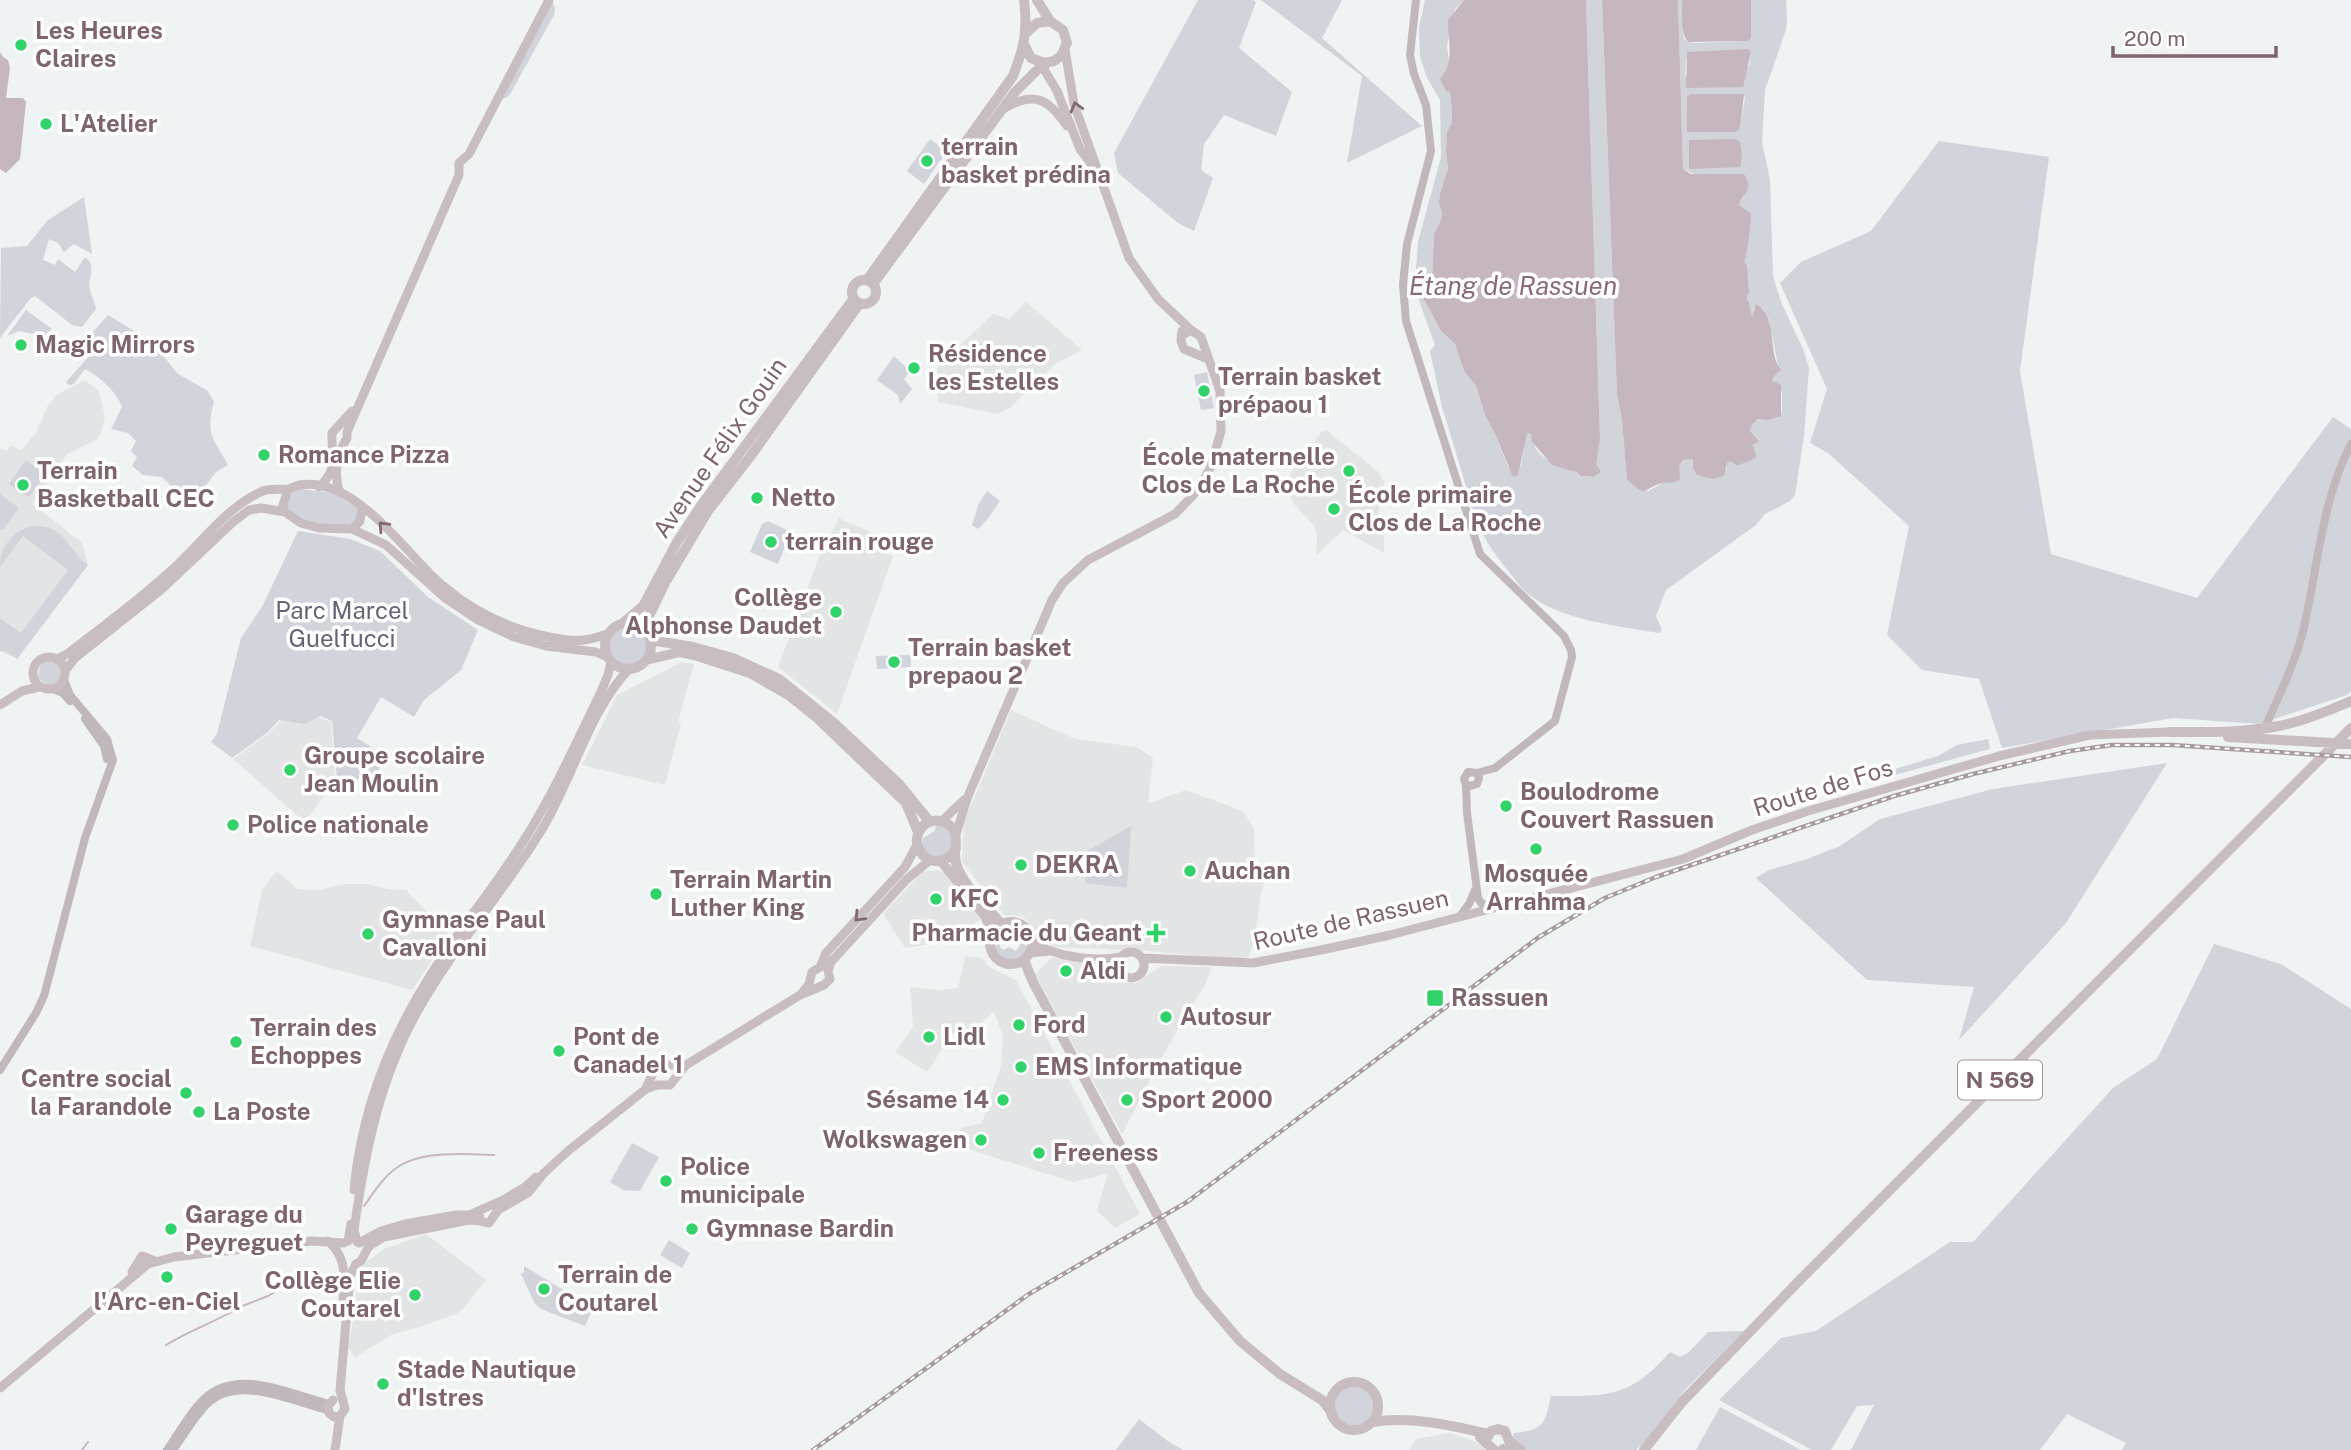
<svg xmlns="http://www.w3.org/2000/svg" width="2351" height="1450" font-family="'Public Sans',sans-serif">
	<rect width="100%" height="100%" fill="#f0f3f4"/>
	<path fill="#e3e4e5" d="M1026 302 1082 350 1056 363 1011 407 998 414 938 402 937 367 993 314 1009 319Z
		M85 380 99 391 105 417 101 432 96 440 67 454 33 504 82 543 88 565 17 659 0 651V448L7 451 11 445 21 450 36 433 47 407 56 395Z
		M1326 430 1381 474V479L1385 481 1380 499 1379 516 1384 540V553L1343 530 1316 556 1317 536 1314 526 1293 503 1287 487 1290 474 1302 454 1310 450 1321 432Z
		M839 518 882 537 877 550 893 556 837 714 778 667 819 557Z
		M681 662 694 664 678 722 681 724 665 785 582 765 617 695Z
		M295 707 331 722 335 781 305 822 233 759 269 733Z
		M1011 710 1075 739 1137 747 1153 758 1148 803 1186 790 1243 811 1254 828 1255 867 1264 868 1267 872 1261 893 1255 936 1249 957 1236 960 1150 951 1052 947 1022 916 1004 915 962 862 964 822Z
		M938 870 946 873 981 919 949 941 905 948 883 914 922 872Z
		M277 871 298 889 316 890 346 884H367L388 889 406 890 449 935 412 990 250 946 262 890Z
		M965 956 983 958 987 966 1016 980 1140 1214 1115 1228 1097 1211 1107 1174 1073 1182 958 1146 961 1128 982 1123 1001 1066 1003 1036 994 1012 971 1031 956 1035 953 1033 927 1072 895 1052 913 1027 910 987 939 990 958 988Z
		M1051 958 1099 962 1113 969 1126 983H1136L1161 966 1211 967 1206 983 1167 1048 1122 1134 1035 974Z
		M426 1234 486 1280 463 1309 456 1314 426 1325 391 1335 355 1358 348 1348 355 1310 357 1274 366 1262 384 1249Z
		M1450 1433 1485 1445 1497 1450H1409L1416 1439Z"/>
	<path fill="#d1d4da" fill-rule="evenodd" d="M552 0 555 8 554 15 509 96 501 100Z
		M1198 0H1253L1256 2 1239 48 1292 92 1276 136 1224 115 1204 144 1201 170 1213 178 1194 231 1178 223 1118 173 1114 153Z
		M1261 0H1342L1322 38 1422 126 1347 163 1362 76Z
		M1425 0H1464L1455 9 1447 46 1449 63 1443 87 1446 92 1449 91 1451 98 1452 123 1447 132 1446 152 1448 169 1439 204 1442 212 1441 220 1434 234 1432 280 1429 288 1422 296 1441 331 1455 344 1464 371 1476 386 1485 415 1495 434 1508 467 1521 466 1526 433 1531 434C1534 458 1553 463 1572 471 1580 474 1584 478 1593 477L1600 440 1586 0H1602L1617 394 1622 420 1627 480 1648 491C1659 485 1669 481 1679 473V466L1683 460 1693 459 1727 469 1726 463 1730 461 1737 466 1755 458 1756 454 1753 445 1759 440 1750 431C1753 417 1770 416 1782 412V392L1776 383 1772 382 1778 366 1769 319 1754 307 1752 318 1745 298C1751 288 1748 272 1743 262 1747 255 1752 221 1751 213L1739 205 1744 196 1683 169 1678 0H1682L1684 39 1688 42 1696 43 1748 41 1751 38V0H1786L1787 20 1786 30 1765 90 1762 142 1770 180 1773 276 1781 302 1804 351 1809 368 1804 436 1795 495 1790 501 1765 514 1756 525 1666 590 1656 616 1662 630 1659 633C1618 626 1557 620 1526 592 1518 585 1512 575 1505 567 1492 551 1482 535 1475 516L1442 407 1430 351 1435 345 1417 295 1423 276 1416 269 1418 242 1441 157 1440 100 1427 78 1420 57 1419 28ZM1751 52 1749 66 1685 76 1686 58ZM1692 94 1745 97 1740 129 1687 131V96Z
		M930 139 947 151 924 184 907 171Z
		M1939 141 2049 157 2020 371 2051 554 2197 598 2333 417 2351 429V691L2347 695 2259 724 2173 718 2002 748 1979 679 1922 670 1887 635 1909 526 1828 453 1810 443 1827 389 1780 283 1801 262 1871 231Z
		M84 197 92 254 74 244 64 252 58 243 49 239 43 260 55 265 58 259 75 272 85 257C98 267 87 277 90 291 92 297 95 303 96 309L82 327 72 325 35 296 30 299 0 338 1 248 27 246 48 220Z
		M26 310 52 329 46 337 19 331 7 336Z
		M108 315 136 332 160 352 178 374 207 390 214 402C205 435 213 437 228 465L216 472 193 503 182 497 162 477 143 475 132 466 137 457 131 451 136 441 128 433 111 429 122 407C117 392 99 376 85 369L74 384 69 385 66 382 90 355 82 344Z
		M894 356 910 371 904 379 912 389 900 404 898 395 877 380Z
		M1207 372 1214 408 1201 410 1194 375Z
		M26 460 46 474 29 497 9 484Z
		M295 488 333 493 358 508 360 518 350 526C327 525 287 527 285 497Z
		M987 491 1000 501 987 520 978 529 972 525 979 503Z
		M0 494 19 508 3 530 0 528Z
		M768 521 791 532 778 564 750 552 762 524Z
		M33 526C66 525 67 549 88 565L17 659 6 651H0V618L21 633 68 570 23 536 0 567C0 546 13 531 33 526Z
		M298 531 350 539 380 551 428 597 478 630 461 670 424 700 414 717 381 697 357 738 386 756 374 779H337L332 721 320 716 305 724 279 720 268 732 232 758 211 742 217 734 241 638 263 605Z
		M607 645a20 20 0 1 1 40 0a20 20 0 1 1-40 0Z
		M911 655V667L877 669 876 656Z
		M47 661C57 661 63 667 62 676L54 685H46L38 677 40 665Z
		M1988 739 1990 749 1895 775 1892 770 1938 756 1957 745Z
		M2167 763 2066 923 1959 1040 1974 987 1867 980 1756 878 1769 870 1807 859 1840 846 1880 819 1993 789Z
		M936 824 944 826 953 837 949 852 936 858 921 848 923 838 935 831Z
		M1131 826 1127 888 1085 883 1087 851Z
		M1005 928 1008 930 1018 929 1023 932 1004 934 1000 940V947L1003 950 1009 947 1016 951 1020 946 1019 940 1023 937 1026 938V951L1016 959H1003L995 949 996 936Z
		M2214 944 2281 964 2351 1009V1450H2122L2126 1443 2067 1414 2040 1450H1851L1874 1405 1857 1406 1831 1450H1812L1719 1400 1781 1338 1816 1331 1950 1242H1973L2113 1088 2157 1059Z
		M632 1143 659 1157 640 1191 623 1190 610 1182Z
		M669 1240 690 1253 682 1268 660 1255Z
		M524 1266 588 1305 592 1310 585 1326 541 1309 535 1304 521 1274 524 1272Z
		M1744 1331 1684 1391 1649 1438 1636 1450H1527L1512 1440 1514 1433C1544 1430 1545 1424 1551 1396 1610 1396 1629 1398 1670 1352L1680 1357 1688 1353 1708 1332Z
		M1334 1406a20 20 0 1 1 40 0a20 20 0 1 1-40 0Z
		M1720 1407 1801 1450H1696Z
		M1139 1419 1169 1442 1183 1450H1116Z"/>
	<path fill="#c5b6c0" d="M1464 0H1586L1600 440 1596 464 1601 472 1593 477 1581 476 1576 472 1552 465 1532 442 1531 434 1527 433 1518 475 1513 477 1495 434 1485 415 1476 386 1464 371 1455 344 1441 331 1422 296 1424 290 1429 288 1432 280 1434 234 1441 220 1442 212 1439 204 1440 194 1448 169 1446 152 1447 132 1452 123 1451 98 1449 91 1446 92 1440 79C1455 62 1448 42 1448 20Z
		M1602 0H1678L1683 169 1691 174H1744C1754 191 1744 190 1739 205L1751 213C1752 222 1747 254 1744 262L1747 265 1749 292 1746 298 1749 303 1752 317 1756 304C1780 320 1766 351 1781 370L1774 376 1772 381 1781 385V416L1768 420 1758 419 1752 425 1750 431 1759 441 1753 445 1756 454V458L1737 466 1730 461 1727 463 1724 476 1713 479 1697 475 1693 468V459L1683 460 1679 466 1680 479C1674 484 1670 482 1663 483 1641 488 1650 499 1627 480L1622 420 1617 394Z
		M1682 0H1751V38L1748 41 1688 42C1680 32 1682 13 1682 0Z
		M1748 49 1751 52 1743 87 1686 88 1687 52Z
		M0 52 3 57 8 60 10 68 6 98H23L26 102 20 159 6 173 0 169Z
		M1692 94H1744L1740 129 1736 132H1687V96Z
		M1736 139 1740 142 1742 155 1740 167 1689 169V140Z"/>
	<g fill="none" stroke-linecap="round" stroke-linejoin="round">
		<path stroke="#c5b6c0" stroke-width="2" d="M364 1206C374 1192 385 1174 401 1165 425 1151 467 1154 494 1155
			M240 1307 268 1296 301 1276
			M166 1345C189 1331 212 1323 235 1310
			M82 1450 88 1442"/>
		<path stroke="#c0b8bc" stroke-width="8" d="M1416 0 1410 55 1414 74 1426 105 1431 151 1407 244 1403 285 1406 321 1480 554 1553 625 1564 636 1571 650 1572 657 1555 721 1495 768 1477 773
			M53 689 63 693 70 701
			M85 719 104 746 107 759
			M2265 728C2279 695 2296 662 2304 627 2318 565 2322 500 2351 444
			M1466 784 1470 786 1477 784 1479 778 1477 773 1468 772 1464 779 1466 786 1467 813 1478 898 1481 903 1490 907
			M1460 916 1469 904 1475 890
			M0 1070 36 1013 44 996 85 838 113 760 107 739 70 695 64 680
			M167 1450C179 1433 190 1412 205 1398 239 1367 292 1395 329 1404
			M173 1450C185 1434 195 1415 209 1402 240 1375 293 1402 328 1410"/>
		<path stroke="#c8bec2" stroke-width="9" d="M1065 50 1074 104 1129 258 1158 299 1191 330
			M1044 63 1045 71 1057 91 1080 149 1092 165
			M1005 108C1035 90 1049 100 1067 126
			M1182 331 1181 341 1184 349 1208 359
			M319 487C340 467 331 457 332 433L352 411
			M340 493C333 475 337 454 347 438V432L459 175V163L469 154 549 0
			M285 512 283 505 288 489
			M352 529 360 521 362 508
			M33 673a16 16 0 1 1 32 0a16 16 0 1 1-32 0Z
			M57 659 67 654C104 626 141 598 175 567 201 543 230 504 263 491 272 488 280 490 289 489 292 488 295 486 299 485 356 476 404 552 442 585 470 609 505 627 540 635 568 641 581 644 607 634
			M65 671 75 658 162 589 233 522 249 510 261 508 285 512 301 523 319 528 352 529 386 545 445 598 478 620 514 637 546 646 596 652 607 657
			M0 705 22 691 39 687
			M942 821 964 800
			M956 834 968 796 1052 600 1063 583 1088 560 1175 514 1200 488 1211 466 1221 431 1220 391 1201 337 1191 330 1183 335
			M1032 942C1056 957 1093 962 1121 957
			M1118 965a13 13 0 1 1 26 0a13 13 0 1 1-26 0Z
			M1029 953 1050 951
			M1142 958 1253 963 1321 950 1390 935 1683 859 1752 830 1808 811 1999 756 2090 735 2170 732
			M802 993 809 984 812 972 820 967 826 953 905 867 917 845
			M646 1088 655 1069 660 1065H686
			M354 1190C361 1112 388 1042 430 976 456 934 488 895 515 854 549 804 574 747 600 694L608 675 611 662
			M479 1211 480 1221 489 1223 498 1210 529 1192 544 1173 568 1151 646 1089 657 1085H670L686 1065 800 995 824 985 830 979 828 971 831 962 907 879 930 860
			M328 1241C349 1260 343 1277 343 1303
			M348 1241 351 1224
			M357 1242 354 1230C365 1152 380 1076 420 1007 455 945 504 892 541 831 572 781 589 710 630 668
			M359 1243 381 1231 405 1224 456 1215H469L503 1200 525 1187 536 1177
			M132 1272 142 1256 155 1261
			M0 1388 148 1264 174 1257 312 1241 344 1243
			M333 1400 328 1406 329 1413 334 1417 340 1416 345 1409 340 1390 350 1276 356 1264 361 1261 369 1246 384 1237 469 1220 480 1221
			M335 1450 340 1416"/>
		<path stroke="#c8bec2" stroke-width="10" d="M1026 33 1037 23 1050 21
			M1025 46 1031 58 1044 63
			M867 280 1013 76C1024 48 1028 30 1024 0
			M852 292a12 12 0 1 1 24 0a12 12 0 1 1-24 0Z
			M873 284 1015 92 1044 63 1054 61 1061 56 1067 43 1063 30 1050 21 1037 0
			M605 646a23 23 0 1 1 46 0a23 23 0 1 1-46 0Z
			M623 623 643 606 677 542 700 507 854 298
			M648 634 649 616 665 583 708 511 750 457 860 303
			M650 640 693 647 733 658 779 679 834 723 899 784 930 822
			M646 660 680 652 694 655 750 673 790 696 816 717 906 803 918 832
			M2170 732C2206 732 2243 733 2279 726 2304 721 2328 711 2351 701
			M2228 737 2351 744
			M956 848C950 859 941 863 930 860 903 846 922 811 946 823 963 832 952 849 956 863 963 886 987 906 1002 925
			M941 861 985 916 993 933
			M990 943a21 21 0 1 1 42 0a21 21 0 1 1-42 0Z
			M1024 960 1033 982 1199 1293 1240 1341 1280 1374 1322 1400 1332 1413
			M1330 1406a24 24 0 1 1 48 0a24 24 0 1 1-48 0Z
			M1372 1422C1411 1416 1450 1425 1488 1434
			M1480 1437 1494 1450
			M1487 1438 1491 1431 1498 1429 1505 1431 1509 1441
			M1509 1441 1521 1450
			M1503 1449 1507 1450
			M1644 1450 1682 1402 1797 1283 2351 728"/>
		<defs>
			<path id="rail" d="M813 1450 1029 1294 1187 1202 1539 937 1605 898 1656 877 1894 796 1973 774 2070 751 2112 745H2172L2351 757"/>
		</defs>
		<use href="#rail" stroke="#a69ba0" stroke-width="4.5"/>
		<use href="#rail" stroke="#fff" stroke-width="2" stroke-dasharray="5" stroke-linecap="butt"/>
	</g>
	<defs><path id="oneway-chevron" d="M-2-3.5L2.5 0L-2 3.5" fill="none" stroke-width="1.6" stroke-linecap="round" stroke-linejoin="round" transform="scale(1.75)"/></defs>
	<g stroke="#826974">
		<use href="#oneway-chevron" transform="translate(1076 107) rotate(-106)"/>
		<use href="#oneway-chevron" transform="translate(383 526) rotate(-133)"/>
		<use href="#oneway-chevron" transform="translate(859 917) rotate(134)"/>
	</g>
	<g fill="#31d26a" stroke="#fff" stroke-width="2.5">
		<circle cx="21" cy="45" r="7"/>
		<circle cx="46" cy="124" r="7"/>
		<circle cx="927" cy="161" r="7"/>
		<circle cx="21" cy="345" r="7"/>
		<circle cx="914" cy="368" r="7"/>
		<circle cx="1204" cy="391" r="7"/>
		<circle cx="264" cy="455" r="7"/>
		<circle cx="1349" cy="471" r="7"/>
		<circle cx="23" cy="485" r="7"/>
		<circle cx="757" cy="498" r="7"/>
		<circle cx="1334" cy="509" r="7"/>
		<circle cx="771" cy="542" r="7"/>
		<circle cx="836" cy="612" r="7"/>
		<circle cx="894" cy="662" r="7"/>
		<circle cx="290" cy="770" r="7"/>
		<circle cx="1506" cy="806" r="7"/>
		<circle cx="233" cy="825" r="7"/>
		<circle cx="1536" cy="849" r="7"/>
		<circle cx="1021" cy="865" r="7"/>
		<circle cx="1190" cy="871" r="7"/>
		<circle cx="656" cy="894" r="7"/>
		<circle cx="936" cy="899" r="7"/>
		<path d="M1152.5 922.5h7v7h7v7h-7v7h-7v-7h-7v-7h7z"/>
		<circle cx="368" cy="934" r="7"/>
		<circle cx="1066" cy="971" r="7"/>
		<rect x="1426" y="989" width="18" height="18" rx="3.5"/>
		<circle cx="1166" cy="1017" r="7"/>
		<circle cx="1019" cy="1025" r="7"/>
		<circle cx="929" cy="1037" r="7"/>
		<circle cx="236" cy="1042" r="7"/>
		<circle cx="559" cy="1051" r="7"/>
		<circle cx="1021" cy="1067" r="7"/>
		<circle cx="186" cy="1093" r="7"/>
		<circle cx="1003" cy="1100" r="7"/>
		<circle cx="1127" cy="1100" r="7"/>
		<circle cx="199" cy="1112" r="7"/>
		<circle cx="981" cy="1140" r="7"/>
		<circle cx="1039" cy="1153" r="7"/>
		<circle cx="666" cy="1181" r="7"/>
		<circle cx="171" cy="1229" r="7"/>
		<circle cx="692" cy="1229" r="7"/>
		<circle cx="167" cy="1277" r="7"/>
		<circle cx="544" cy="1289" r="7"/>
		<circle cx="415" cy="1295" r="7"/>
		<circle cx="383" cy="1384" r="7"/>
	</g>
	<g text-anchor="middle" stroke-width="7" stroke-linejoin="round" paint-order="stroke">
		<rect fill="#fff" stroke="#a5939b" stroke-width="2" x="1958" y="1060.5" width="84" height="39" rx="5"/>
		<g font-size="23" font-weight="bold" fill="#7e6570">
			<text x="2000" y="1088">N 569</text>
		</g>
		<g font-size="24" font-weight="bold" fill="#7e6570" stroke="#fff" text-anchor="start">
			<text x="35" y="39">Les Heures<tspan x="35" dy="28">Claires</tspan></text>
			<text x="60" y="132">L'Atelier</text>
			<text x="941" y="155">terrain<tspan x="941" dy="28">basket prédina</tspan></text>
			<text x="35" y="353">Magic Mirrors</text>
			<text x="928" y="362">Résidence<tspan x="928" dy="28">les Estelles</tspan></text>
			<text x="1218" y="385">Terrain basket<tspan x="1218" dy="28">prépaou 1</tspan></text>
			<text x="278" y="463">Romance Pizza</text>
			<text x="1335" y="465" text-anchor="end">École maternelle<tspan x="1335" dy="28">Clos de La Roche</tspan></text>
			<text x="37" y="479">Terrain<tspan x="37" dy="28">Basketball CEC</tspan></text>
			<text x="1348" y="503">École primaire<tspan x="1348" dy="28">Clos de La Roche</tspan></text>
			<text x="771" y="506">Netto</text>
			<text x="785" y="550">terrain rouge</text>
			<text x="822" y="606" text-anchor="end">Collège<tspan x="822" dy="28">Alphonse Daudet</tspan></text>
			<text x="908" y="656">Terrain basket<tspan x="908" dy="28">prepaou 2</tspan></text>
			<text x="304" y="764">Groupe scolaire<tspan x="304" dy="28">Jean Moulin</tspan></text>
			<text x="1520" y="800">Boulodrome<tspan x="1520" dy="28">Couvert Rassuen</tspan></text>
			<text x="247" y="833">Police nationale</text>
			<text x="1035" y="873">DEKRA</text>
			<text x="1204" y="879">Auchan</text>
			<text x="1536" y="882" text-anchor="middle">Mosquée<tspan x="1536" dy="28">Arrahma</tspan></text>
			<text x="670" y="888">Terrain Martin<tspan x="670" dy="28">Luther King</tspan></text>
			<text x="950" y="907">KFC</text>
			<text x="382" y="928">Gymnase Paul<tspan x="382" dy="28">Cavalloni</tspan></text>
			<text x="1142" y="941" text-anchor="end">Pharmacie du Geant</text>
			<text x="1080" y="979">Aldi</text>
			<text x="1451" y="1006">Rassuen</text>
			<text x="1180" y="1025">Autosur</text>
			<text x="1033" y="1033">Ford</text>
			<text x="250" y="1036">Terrain des<tspan x="250" dy="28">Echoppes</tspan></text>
			<text x="573" y="1045">Pont de<tspan x="573" dy="28">Canadel 1</tspan></text>
			<text x="943" y="1045">Lidl</text>
			<text x="1035" y="1075">EMS Informatique</text>
			<text x="172" y="1087" text-anchor="end">Centre social<tspan x="172" dy="28">la Farandole</tspan></text>
			<text x="989" y="1108" text-anchor="end">Sésame 14</text>
			<text x="1141" y="1108">Sport 2000</text>
			<text x="213" y="1120">La Poste</text>
			<text x="967" y="1148" text-anchor="end">Wolkswagen</text>
			<text x="1053" y="1161">Freeness</text>
			<text x="680" y="1175">Police<tspan x="680" dy="28">municipale</tspan></text>
			<text x="185" y="1223">Garage du<tspan x="185" dy="28">Peyreguet</tspan></text>
			<text x="706" y="1237">Gymnase Bardin</text>
			<text x="558" y="1283">Terrain de<tspan x="558" dy="28">Coutarel</tspan></text>
			<text x="401" y="1289" text-anchor="end">Collège Elie<tspan x="401" dy="28">Coutarel</tspan></text>
			<text x="167" y="1310" text-anchor="middle">l'Arc-en-Ciel</text>
			<text x="397" y="1378">Stade Nautique<tspan x="397" dy="28">d'Istres</tspan></text>
		</g>
		<g font-size="24" fill="#7e6570" stroke="#fff">
			<text transform="translate(720 448) rotate(-55)" y="8">Avenue Félix Gouin</text>
			<text transform="translate(1823 788) rotate(-17)" y="8">Route de Fos</text>
			<text transform="translate(1351 920) rotate(-13)" y="8">Route de Rassuen</text>
		</g>
		<g font-size="24" fill="#636576" stroke="#fff">
			<text x="342" y="619">Parc Marcel<tspan x="342" dy="28">Guelfucci</tspan></text>
		</g>
		<g font-size="26" font-style="italic" fill="#896b7d" stroke="#fff">
			<text x="1513" y="295">Étang de Rassuen</text>
		</g>
	</g>
	<path d="M2113 46v10h163v-10" fill="none" stroke="#7e6570" stroke-width="3.5"/>
	<text x="2124" y="46" font-size="21" fill="#7e6570" stroke="#ffffff" stroke-width="5" paint-order="stroke">200 m</text>
</svg>
